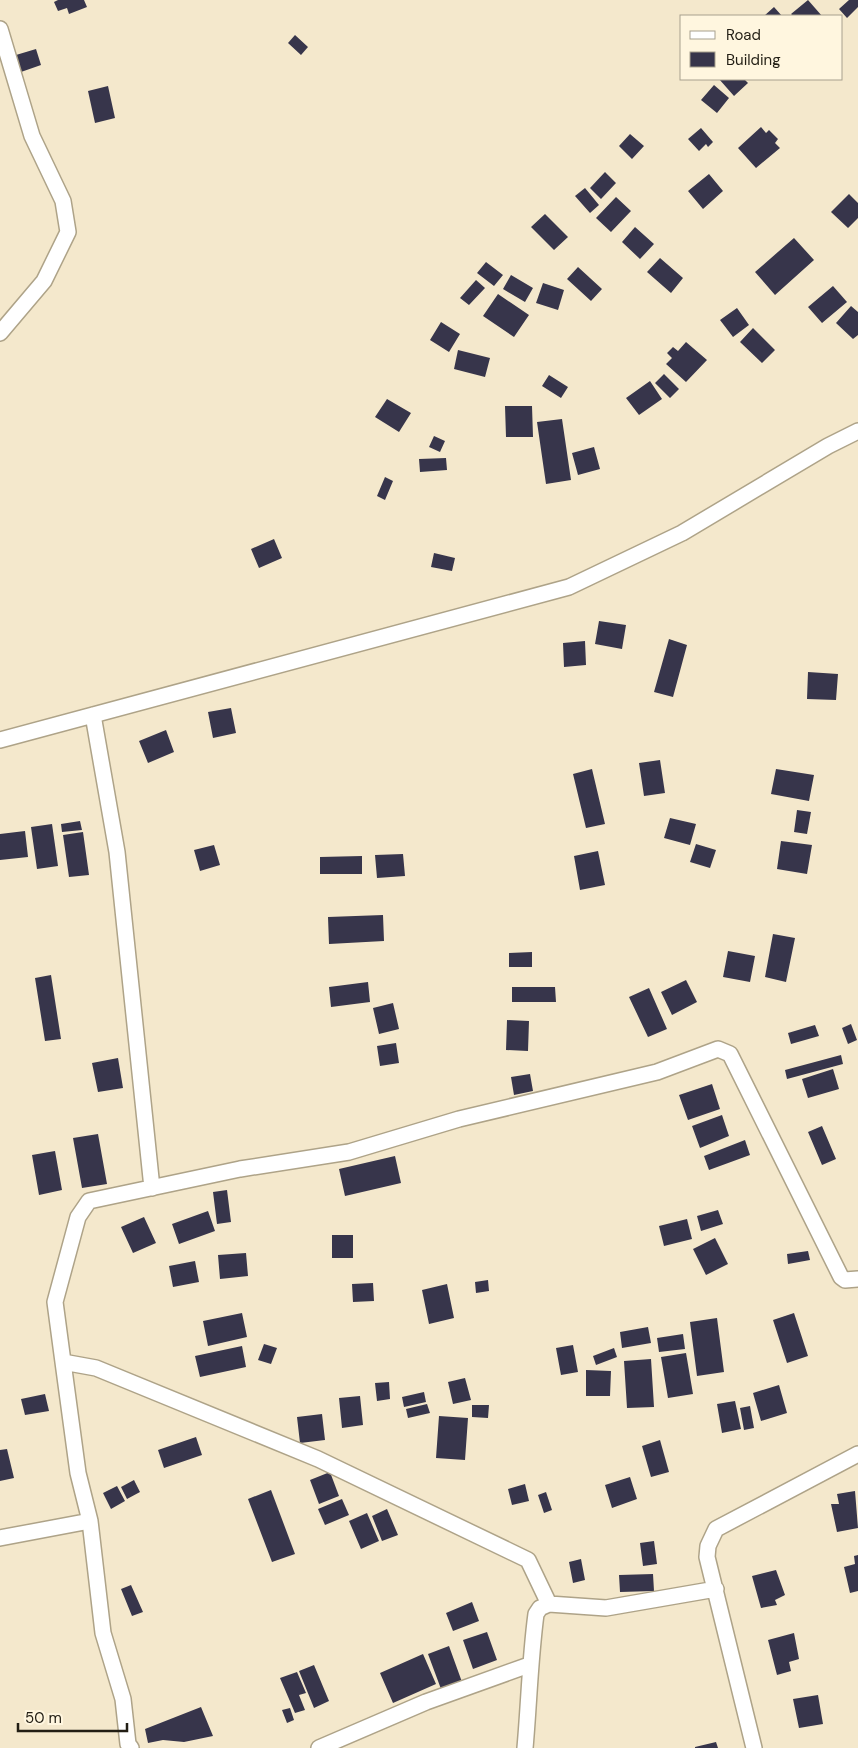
<svg xmlns="http://www.w3.org/2000/svg" width="858" height="1748" font-family="'DM Sans',sans-serif">
	<rect width="100%" height="100%" fill="#f4e8cc"/>
	<path fill="#37354b" d="M58 0H84L87 7 69 14 67 8 58 11 54 2Z
		M808 0 822 16H793L791 14Z
		M849 0H858V7L847 18 839 9Z
		M774 7 782 16H764Z
		M295 35 308 47 301 55 288 43Z
		M36 49 41 65 21 72 16 55Z
		M719 79H744L748 83 734 96Z
		M714 85 729 98 717 113 701 100Z
		M108 86 115 118 95 123 88 91Z
		M761 127 766 133 769 130 778 139 775 143 780 148 756 168 738 148Z
		M701 128 713 142 708 147 706 144 699 151 688 139Z
		M630 134 644 146 632 159 619 146Z
		M605 172 616 183 601 199 590 188Z
		M709 174 723 191 703 209 688 191Z
		M585 188 599 205 590 213 575 196Z
		M849 194 858 203V218L848 228 831 212Z
		M616 197 631 211 611 232 596 218Z
		M545 214 568 237 554 250 531 227Z
		M635 227 654 244 640 259 622 242Z
		M794 238 814 260 775 295 755 272Z
		M660 258 683 278 671 293 647 272Z
		M486 262 503 275 494 286 477 273Z
		M578 267 602 289 591 301 567 279Z
		M511 275 533 288 525 302 503 289Z
		M476 280 485 288 469 305 460 298Z
		M543 283 564 290 558 310 536 303Z
		M833 286 847 302 822 323 808 307Z
		M498 294 529 315 514 337 483 316Z
		M851 306 858 312V335L853 339 836 323Z
		M737 308 749 325 733 337 720 320Z
		M441 322 460 334 449 352 430 340Z
		M753 328 775 350 762 363 740 342Z
		M686 342 707 360 686 382 666 364 672 358 667 353 673 347 678 351Z
		M458 350 490 358 485 377 454 369Z
		M664 374 679 389 670 398 655 383Z
		M549 375 568 387 561 398 542 386Z
		M650 381 662 399 639 415 626 398Z
		M387 399 411 413 399 432 375 417Z
		M505 406H532L533 437H506Z
		M562 419 571 480 546 484 537 422Z
		M434 436 445 441 440 452 429 447Z
		M594 447 600 469 578 475 572 453Z
		M446 458 447 470 420 472 419 459Z
		M385 477 393 481 385 500 377 496Z
		M274 539 282 558 259 568 251 549Z
		M434 553 455 558 452 571 431 567Z
		M599 621 626 625 622 649 595 644Z
		M669 639 687 645 673 697 654 692Z
		M585 641 586 665 564 667 563 643Z
		M808 672 838 674 836 700 807 699Z
		M231 708 236 733 213 738 208 712Z
		M166 730 174 752 148 763 139 741Z
		M660 760 665 793 644 796 639 763Z
		M592 769 605 824 586 828 573 774Z
		M776 769 814 775 809 801 771 794Z
		M797 810 811 812 807 834 794 832Z
		M670 818 696 824 690 845 664 838Z
		M80 821 82 830 62 832 61 824Z
		M52 824 58 866 37 869 31 827Z
		M25 831 28 857 0 860V834Z
		M83 832 89 875 69 877 63 835Z
		M781 841 812 845 807 874 777 869Z
		M696 844 716 850 710 868 690 862Z
		M214 845 220 865 200 871 194 850Z
		M598 851 605 885 580 890 574 856Z
		M403 854 405 876 377 878 375 855Z
		M362 856V874H320V857Z
		M383 915 384 941 329 944 328 917Z
		M773 934 795 938 786 982 765 977Z
		M728 951 755 956 750 982 723 977Z
		M532 952V967H509V953Z
		M51 975 61 1039 45 1041 35 978Z
		M686 980 697 1002 672 1015 661 992Z
		M368 982 370 1002 331 1007 329 987Z
		M512 987H555L556 1002H512Z
		M649 988 667 1029 648 1037 629 997Z
		M393 1003 399 1029 379 1034 373 1008Z
		M507 1020 529 1021 528 1051 506 1050Z
		M851 1024 857 1040 848 1044 842 1028Z
		M815 1025 819 1036 791 1044 788 1033Z
		M396 1043 399 1063 380 1066 377 1046Z
		M841 1055 843 1064 787 1079 785 1070Z
		M118 1058 123 1088 98 1092 92 1063Z
		M833 1069 839 1089 808 1098 802 1079Z
		M530 1074 533 1091 514 1095 511 1077Z
		M712 1084 720 1109 688 1120 679 1095Z
		M722 1115 729 1136 700 1148 692 1126Z
		M822 1126 836 1159 822 1165 808 1132Z
		M98 1134 107 1184 82 1188 73 1138Z
		M745 1140 750 1155 709 1170 704 1156Z
		M55 1151 62 1190 39 1195 32 1155Z
		M395 1156 401 1183 345 1196 339 1169Z
		M227 1190 231 1222 217 1224 213 1192Z
		M718 1210 723 1224 701 1231 697 1216Z
		M208 1211 215 1231 179 1244 172 1224Z
		M144 1217 156 1243 133 1253 121 1227Z
		M687 1219 692 1239 664 1246 659 1226Z
		M332 1235H353V1258H332Z
		M715 1238 728 1264 706 1275 693 1249Z
		M808 1251 810 1260 788 1264 787 1254Z
		M246 1253 248 1276 220 1279 218 1255Z
		M195 1261 199 1282 173 1287 169 1266Z
		M488 1280 489 1291 476 1293 475 1282Z
		M373 1283 374 1301 353 1302 352 1284Z
		M447 1284 454 1318 429 1324 422 1290Z
		M242 1313 247 1337 208 1346 203 1321Z
		M794 1313 808 1356 787 1363 773 1320Z
		M717 1318 724 1372 697 1376 690 1322Z
		M648 1327 651 1343 622 1348 620 1332Z
		M683 1334 685 1349 659 1352 657 1338Z
		M264 1344 277 1348 271 1364 258 1360Z
		M573 1345 578 1372 561 1375 556 1348Z
		M242 1346 246 1367 200 1377 195 1356Z
		M614 1348 617 1357 596 1365 593 1356Z
		M686 1353 693 1394 668 1398 661 1357Z
		M651 1359 654 1407 627 1408 624 1361Z
		M586 1370 611 1371 610 1396H586Z
		M465 1378 471 1400 453 1404 448 1382Z
		M389 1382 390 1399 377 1401 375 1383Z
		M779 1385 787 1413 761 1421 753 1393Z
		M424 1392 426 1402 404 1407 402 1397Z
		M45 1394 49 1411 25 1415 21 1399Z
		M360 1396 363 1425 342 1428 339 1398Z
		M735 1401 741 1429 722 1433 717 1404Z
		M427 1404 430 1413 408 1418 406 1409Z
		M472 1405H489L488 1418 472 1417Z
		M750 1406 754 1428 744 1430 740 1408Z
		M322 1414 325 1440 300 1443 297 1417Z
		M439 1416 468 1418 465 1460 436 1458Z
		M196 1437 202 1455 164 1468 158 1450Z
		M660 1440 669 1472 651 1477 642 1446Z
		M7 1449 14 1478 0 1481V1450Z
		M330 1472 339 1496 319 1504 310 1480Z
		M630 1477 637 1499 612 1508 605 1485Z
		M134 1480 140 1492 127 1499 121 1487Z
		M525 1484 529 1501 512 1505 508 1489Z
		M117 1486 125 1501 111 1509 103 1493Z
		M271 1490 295 1554 272 1562 248 1499Z
		M855 1491 858 1528 837 1532 831 1504H839L837 1494Z
		M546 1492 552 1510 544 1513 538 1495Z
		M342 1499 349 1515 325 1525 318 1509Z
		M387 1509 398 1535 382 1541 372 1516Z
		M367 1513 379 1541 361 1549 349 1521Z
		M654 1541 657 1564 643 1566 640 1543Z
		M858 1555V1591L850 1593 844 1567 855 1564 854 1556Z
		M581 1559 585 1580 573 1583 569 1562Z
		M776 1570 785 1595 775 1600 777 1605 761 1608 752 1576Z
		M653 1574 654 1591 620 1592 619 1575Z
		M131 1585 143 1612 132 1616 121 1589Z
		M472 1602 479 1621 453 1631 446 1613Z
		M487 1632 497 1660 473 1669 463 1640Z
		M794 1633 799 1659 789 1662 791 1671 777 1675 768 1640Z
		M449 1646 462 1682 441 1689 428 1654Z
		M423 1654 436 1684 393 1703 380 1673Z
		M314 1665 329 1701 314 1708 299 1671Z
		M297 1672 306 1693 299 1695 305 1710 295 1713 280 1678Z
		M818 1695 823 1724 799 1728 793 1699Z
		M201 1707 213 1736 184 1742 163 1740 148 1743 145 1729Z
		M290 1708 294 1720 287 1723 282 1710Z
		M716 1742 718 1748H695V1747Z"/>
	<g fill="none" stroke-linecap="round" stroke-linejoin="round">
		<defs>
			<path id="street" d="M0 29 32 136 63 201 68 232 44 281 0 333
				M93 715 117 852 152 1188
				M0 740 569 587 682 533 828 446 858 431
				M63 1362 78 1473 90 1521 103 1633 123 1699 128 1744 131 1748
				M0 1538 90 1521
				M549 1604 528 1560 318 1459 96 1368 63 1362 55 1302 78 1217 89 1201 240 1169 349 1152 459 1119 657 1072 718 1049 730 1054 841 1277 845 1280 858 1279
				M319 1748 426 1702 529 1665
				M525 1748C529 1703 530 1659 536 1614L540 1608 549 1604 606 1608 716 1589
				M754 1748 707 1557 708 1546 716 1529 858 1454"/>
		</defs>
		<use href="#street" stroke="#aea388" stroke-width="18"/>
		<use href="#street" stroke="#fff" stroke-width="15"/>
	</g>
	<rect x="680" y="15" width="162" height="65" fill="#fff6df" stroke="#a7a08e"/>
	<rect x="690" y="31" width="25" height="8" fill="#ffffff" stroke="#a7a08e"/>
	<text x="726" y="40" font-size="15" fill="#221e14">Road</text>
	<rect x="690" y="52" width="25" height="15" fill="#37354b" stroke="#a7a08e"/>
	<text x="726" y="65" font-size="15" fill="#221e14">Building</text>
	<path d="M18 1723v8h109v-8" fill="none" stroke="#221e14" stroke-width="2.5"/>
	<text x="25" y="1723" font-size="15" fill="#221e14" stroke="#fff6df" stroke-width="4" paint-order="stroke">50 m</text>
</svg>
